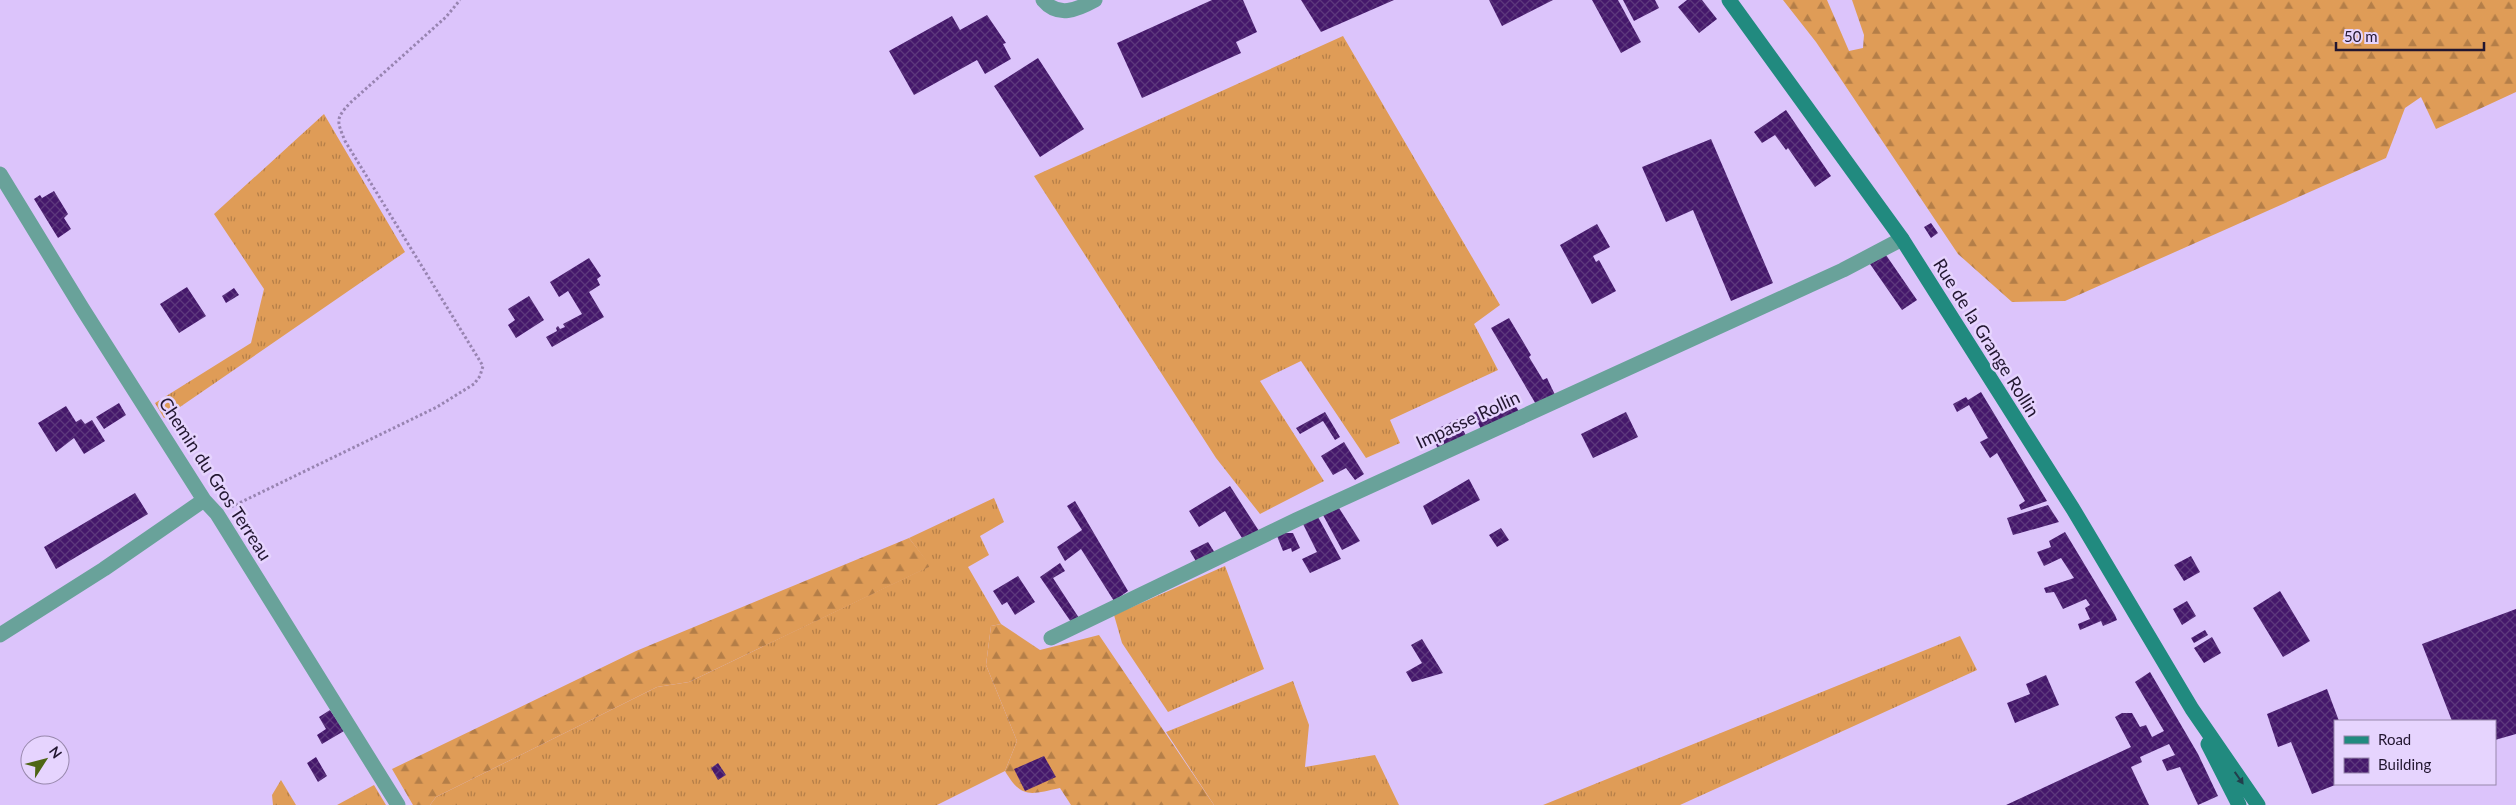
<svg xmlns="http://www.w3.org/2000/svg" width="2516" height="805" font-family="Lato,sans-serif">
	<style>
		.grass { fill: url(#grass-tufts) }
		.forest { fill: url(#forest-firs) }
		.building { fill: url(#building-cross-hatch) }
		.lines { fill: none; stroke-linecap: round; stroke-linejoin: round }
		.path { stroke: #9884b1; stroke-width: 3; stroke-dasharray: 2.5 2.5; stroke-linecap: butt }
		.minor { stroke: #69a29a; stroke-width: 15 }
		.secondary { stroke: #218a7f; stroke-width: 15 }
		.oneway { fill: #223f4c }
		.labels { text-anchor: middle; stroke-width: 5; stroke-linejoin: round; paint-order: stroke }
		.street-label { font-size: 18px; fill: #221630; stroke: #e6d4fe }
	</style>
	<defs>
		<pattern id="grass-tufts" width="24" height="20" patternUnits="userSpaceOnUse" patternTransform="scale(1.25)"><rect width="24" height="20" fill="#df9c57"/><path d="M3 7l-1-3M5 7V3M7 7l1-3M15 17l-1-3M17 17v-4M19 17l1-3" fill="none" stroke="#b47e48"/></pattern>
		<pattern id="forest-firs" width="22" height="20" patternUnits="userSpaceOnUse" patternTransform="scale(1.25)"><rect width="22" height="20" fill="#df9c57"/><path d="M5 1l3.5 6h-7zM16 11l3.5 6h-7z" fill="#b47e48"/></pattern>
		<pattern id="building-cross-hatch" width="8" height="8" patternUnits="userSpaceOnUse" patternTransform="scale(1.25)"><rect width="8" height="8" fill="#45186b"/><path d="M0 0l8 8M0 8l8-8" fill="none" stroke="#5d387c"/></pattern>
	</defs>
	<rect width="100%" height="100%" fill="#dcc4fb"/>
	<!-- grass -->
	<path class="grass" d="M1343 36 1500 305 1474 324 1498 370 1390 420 1400 443 1366 458 1301 361 1260 381 1324 481 1260 514 1216 458 1034 176Z
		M324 114 405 252 164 418 155 403 251 343 264 289 214 214Z
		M994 498 1004 522 980 536 989 555 968 567 1001 624 991 626 986 665 1017 741 1005 771 937 805H430L436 797 657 687 689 682 930 566 909 538Z
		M1225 566 1264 669 1168 712 1122 643 1114 615Z
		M1960 636 1977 670 1680 805H1543Z
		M1293 681 1309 725 1305 767 1375 755 1399 805H1214L1166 732Z
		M281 780 296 805H273L272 795Z
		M374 785 386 805H337Z"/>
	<!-- forest -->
	<path class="forest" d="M1783 0H1827L1849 51 1863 48 1864 35 1852 0H2516V92L2436 129 2421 97 2405 108 2386 158 2065 301 2012 302 1958 254 1816 42Z
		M909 538 931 566 689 682 657 687 436 797 430 805H413L392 769 636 651Z
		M1001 624 1040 650 1099 635 1214 805H1071L1060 788C1031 794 1022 800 1005 771L1017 741 986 665 991 626Z"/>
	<!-- building -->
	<path class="building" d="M1212 0H1243L1257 32 1236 42 1241 53 1142 98 1117 43Z
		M1301 0H1394L1321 32Z
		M1489 0H1553L1502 26Z
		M1592 0H1618L1641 42 1621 53Z
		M1623 0H1655L1659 8 1634 21Z
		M1687 0H1702L1717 19 1699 33 1678 7Z
		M987 15 1006 43 1003 44 1011 59 985 74 977 60 914 95 889 51 952 16 960 30Z
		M1038 58 1084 129 1040 157 994 86Z
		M1786 110 1831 176 1815 187 1788 148 1786 150 1775 135 1762 143 1754 132Z
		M1711 139 1773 283 1731 301 1693 210 1666 222 1642 167Z
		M54 191 68 214 64 218 71 229 58 238 34 199 40 195 42 198Z
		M1931 223 1938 233 1931 238 1924 227Z
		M1597 224 1610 247 1593 256 1596 262 1599 260 1616 291 1592 304 1560 245Z
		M1886 255 1917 300 1902 310 1870 264Z
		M589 258 601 276 597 279 600 285 589 292 604 317 552 347 546 337 557 331 556 328 558 326 560 329 565 327 563 324 582 314 568 291 559 297 550 282Z
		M187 287 206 316 179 333 160 304Z
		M234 288 239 295 226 303 222 296Z
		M529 296 544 320 516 338 508 325 515 320 508 309Z
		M1509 318 1531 355 1529 357 1543 380 1547 378 1556 397 1537 406 1491 328Z
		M1981 392 2004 430 2047 501 2021 510 2019 505 2025 501 1997 453 1990 458 1980 442 1988 438 1969 405 1957 412 1953 404 1966 397 1968 400Z
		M1513 402 1520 413 1482 431 1473 413 1488 406 1491 412Z
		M119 403 126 415 104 429 96 417Z
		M66 406 76 422 81 419 85 424 92 420 105 441 84 454 74 438 56 452 38 423Z
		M1325 412 1340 437 1335 440 1323 421 1300 434 1296 428Z
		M1626 412 1638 437 1593 458 1581 434Z
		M1458 419 1467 438 1439 451 1430 432Z
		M1344 442 1364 474 1355 480 1346 468 1333 475 1321 456Z
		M1469 479 1480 500 1432 525 1423 506Z
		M1230 486 1259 531 1242 538 1225 511 1199 527 1189 511Z
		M135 493 148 514 56 569 44 547Z
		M1075 501 1128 591 1114 601 1081 549 1065 561 1057 547 1082 530 1067 506Z
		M2048 505 2059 522 2013 535 2007 518Z
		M1339 508 1360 541 1342 550 1323 515Z
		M1318 517 1341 559 1310 573 1302 559 1317 552 1303 524Z
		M1501 528 1509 540 1497 547 1489 535Z
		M2065 532 2115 615 2117 620 2103 626 2101 621 2080 630 2078 624 2090 619 2085 608 2090 605 2086 599 2063 609 2054 592 2046 593 2044 588 2074 578 2061 558 2044 566 2037 552 2051 547 2049 541Z
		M1284 533H1293L1300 548 1292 552 1291 548 1283 551 1277 536Z
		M1208 542 1215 553 1197 563 1190 551Z
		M2191 556 2200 572 2184 581 2174 565Z
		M1060 563 1065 571 1053 578 1079 618 1071 622 1040 577Z
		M1018 576 1035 602 1015 615 1007 602 1002 605 993 591Z
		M2280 591 2310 641 2283 657 2253 608Z
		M2187 601 2196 616 2182 625 2173 609Z
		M2516 609V734L2495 740V721H2452L2422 644Z
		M2205 630 2208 635 2194 643 2191 638Z
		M2212 637 2221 653 2204 663 2194 648Z
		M1422 639 1443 673 1412 682 1406 672 1422 663 1411 645Z
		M2150 672 2198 754 2218 796 2198 805 2180 767 2167 771 2162 760 2175 755 2169 744 2140 757 2142 762 2131 767 2149 805H2006L2131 747 2115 717 2122 713H2132L2140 727 2146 725 2152 737 2164 731 2135 682Z
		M2046 675 2059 705 2015 723 2007 703 2030 694 2026 684Z
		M2327 689 2339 721H2335V785L2312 794 2291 742 2278 747 2267 714Z
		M330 710 344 731 322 744 317 735 326 729 319 717Z
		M1044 756 1056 777 1025 791 1014 769Z
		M316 757 327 776 318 782 307 763Z
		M718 763 726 775 718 780 711 768Z"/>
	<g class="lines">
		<!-- path -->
		<path class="path" d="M231 507 437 407 474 384 480 376 483 366 345 141C337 121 335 119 350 103L446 17 460 0"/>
		<!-- minor -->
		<path class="minor" d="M1043 0C1058 18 1077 10 1095 0
			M0 174 82 308 204 500 217 514 398 805
			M0 635 104 569 204 500
			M1051 638 1296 520 1843 270 1902 239"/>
		<!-- secondary -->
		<path class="secondary" d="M1729 0 1902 239 2073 509 2192 709 2258 805
			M2208 744 2239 805"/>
	</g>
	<!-- one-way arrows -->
	<defs><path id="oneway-solid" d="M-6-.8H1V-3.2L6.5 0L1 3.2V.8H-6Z" transform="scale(1.25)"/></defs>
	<use class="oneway" href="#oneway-solid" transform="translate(2239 778) rotate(55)"/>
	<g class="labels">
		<!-- street labels -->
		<g class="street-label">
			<text transform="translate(1986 338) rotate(58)" y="6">Rue de la Grange Rollin</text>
			<text transform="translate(1468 420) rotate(-25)" y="6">Impasse Rollin</text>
			<text transform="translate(215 479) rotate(57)" y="6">Chemin du Gros Terreau</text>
		</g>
	</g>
	<!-- legend -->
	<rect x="2334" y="720" width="162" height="65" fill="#e6d4fe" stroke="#9888ac"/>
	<rect x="2344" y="736" width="25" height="8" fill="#218a7f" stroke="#9888ac"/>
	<text x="2378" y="745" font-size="15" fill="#221630">Road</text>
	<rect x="2344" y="758" width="25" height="15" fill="url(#building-cross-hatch)" stroke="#9888ac"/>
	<text x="2378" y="770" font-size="15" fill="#221630">Building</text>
	<!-- north arrow -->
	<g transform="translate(45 760) rotate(54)"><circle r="24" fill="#e6d4fe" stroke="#9888ac"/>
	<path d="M0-4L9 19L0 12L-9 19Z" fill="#4e6514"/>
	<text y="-8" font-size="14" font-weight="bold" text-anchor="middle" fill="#221630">N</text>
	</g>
	<!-- scale -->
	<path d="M2336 42v8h148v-8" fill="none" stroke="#221630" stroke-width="2.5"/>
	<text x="2344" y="42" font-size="15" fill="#221630" stroke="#e6d4fe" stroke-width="4" paint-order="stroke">50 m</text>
</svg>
